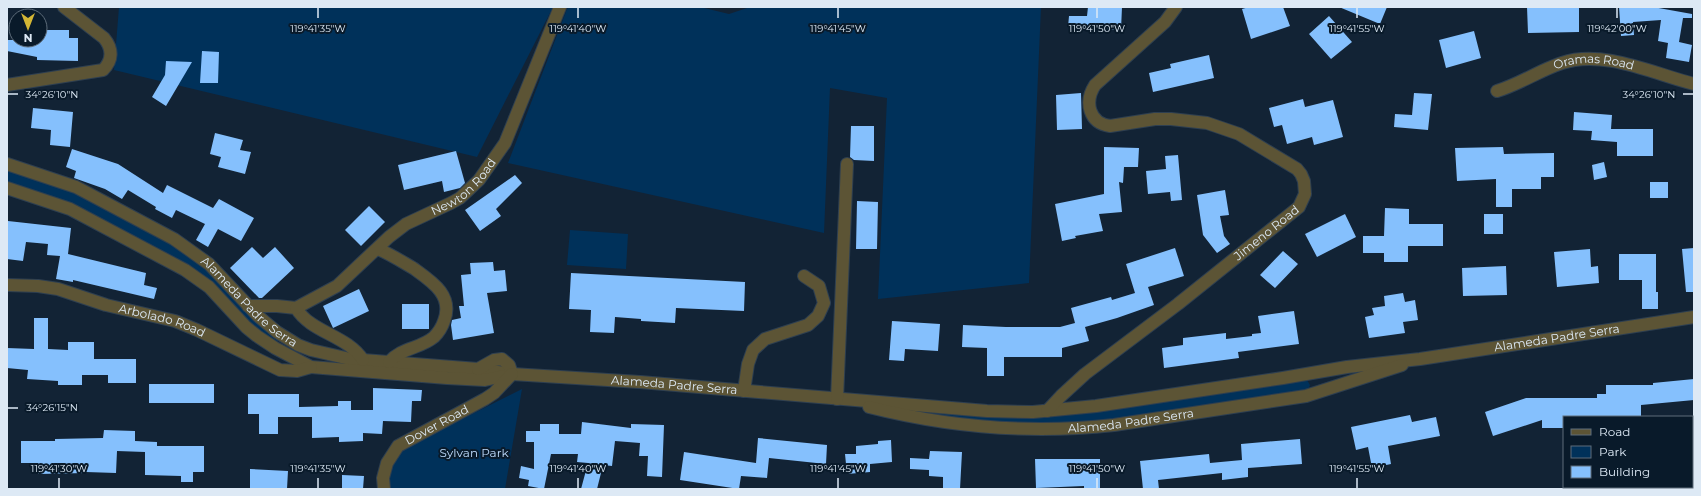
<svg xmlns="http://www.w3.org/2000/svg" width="1701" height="496" font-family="Montserrat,sans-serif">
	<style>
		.green { fill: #00315a }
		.building { fill: #85c0fd }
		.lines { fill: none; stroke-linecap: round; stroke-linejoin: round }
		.minor-casing { stroke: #2e3f50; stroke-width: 14 }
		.minor { stroke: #5c5435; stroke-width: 12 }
		.ticks { fill: none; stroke: #dde9f5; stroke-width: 1.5 }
		.labels { text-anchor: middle; stroke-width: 4; stroke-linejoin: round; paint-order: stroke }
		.street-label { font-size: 12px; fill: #dde9f5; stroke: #091a2a }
		.park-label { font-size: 12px; fill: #bedcfd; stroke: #091a2a }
		.ticks-label { font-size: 10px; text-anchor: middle; fill: #dde9f5; stroke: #091a2a; stroke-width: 4; stroke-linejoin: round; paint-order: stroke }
	</style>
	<rect width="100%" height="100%" fill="#122335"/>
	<!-- green -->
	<path class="green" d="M119 7H553L477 157 114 70Z
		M569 7H700L729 14 750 7H1041L1029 283 878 299 887 98 830 88 824 233 508 163 567 9Z
		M7 169 64 187 164 239 212 273 279 340 275 342 254 327 213 283 186 264 70 203 7 183Z
		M570 230 628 234 626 269 567 265Z
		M1305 379 1307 380 1310 385 1308 390 1306 392 1074 425 996 423 918 414 912 409 993 415Z
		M522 389 505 489H389L388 478 390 466 404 448Z"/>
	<!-- building -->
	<path class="building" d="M1088 7H1122L1121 30 1068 27 1069 16H1087Z
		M1249 7H1283L1290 26 1251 39 1242 9Z
		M1339 7H1387L1380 24Z
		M1527 7H1579V32L1528 33Z
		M1619 7H1653L1692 14V18H1683L1679 42 1692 45 1689 62 1666 58 1668 43 1658 41 1661 20 1633 22 1634 35 1621 36Z
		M1329 16 1352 42 1331 59 1309 34Z
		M40 30H69V38H78V61L37 60V57L7 51V40H40Z
		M1474 31 1481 58 1446 68 1439 40Z
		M202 51 219 52 218 83H200Z
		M1209 55 1214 78 1153 92 1149 73 1171 68 1170 64Z
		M166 61 192 62 166 106 152 97 165 75Z
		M1081 93 1082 129 1057 130 1056 95Z
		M1414 93 1432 94 1428 130 1394 127 1395 114 1412 115Z
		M1303 99 1305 107 1333 100 1343 137 1314 145 1312 137 1287 144 1282 125 1274 127 1269 108Z
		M33 108 73 112 70 147 50 145 51 130 31 128Z
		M1574 112 1612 115 1611 129H1653V156H1617V142L1591 140 1592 131 1573 130Z
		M851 126H874V161L854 160 850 157Z
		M215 133 243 140 240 150 251 152 245 174 218 167 221 157 210 154Z
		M1104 147 1139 148 1138 167H1124L1123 183 1119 182 1122 212 1099 214 1103 231 1075 236 1076 238 1062 241 1055 204 1104 194Z
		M1503 147 1504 154 1554 153V177H1541V189H1512V207H1496V179L1457 181 1455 148Z
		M72 149 118 164 163 193 167 185 213 208 219 199 254 218 241 241 218 229 208 247 196 240 205 224 176 210 172 218 155 209 156 207 128 190 122 199 105 189 74 178 76 171 66 167Z
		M456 151 465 183 460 188 444 192 442 181 404 190 398 165Z
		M1178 155 1182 200 1171 201 1170 192 1148 194 1146 171 1166 169 1165 156Z
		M1604 162 1607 177 1594 180 1592 165Z
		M515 175 522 183 496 209 501 216 480 231 465 210Z
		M1650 182H1668V198H1650Z
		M1225 190 1229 215 1220 216 1224 236 1230 244 1217 253 1203 235 1197 195Z
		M857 201 878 202 877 249H856Z
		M369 206 385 222 361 246 345 230Z
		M1385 208 1409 209V224H1443V246H1408V262H1384V253H1363V236H1384Z
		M1345 214 1356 237 1317 257 1305 234Z
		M1484 214H1503V234H1484Z
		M8 221 71 228 68 254 146 273 144 285 157 288 154 299 73 280V282L56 279 60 256 47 255 48 244 26 242 23 261 7 259Z
		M252 247 263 258 275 247 294 268 262 298H259L230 268Z
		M1175 248 1184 276 1148 287 1154 305 1117 318 1085 327 1089 341 1062 348V357H1004V376H987V348L962 347 963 325 1006 327H1060L1075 323 1071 308 1111 297 1112 300 1135 293 1126 264Z
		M1694 248V292H1686L1682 249Z
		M1590 249 1591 267 1598 266 1599 283 1557 287 1554 252Z
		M1283 251 1298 264 1275 288 1260 275Z
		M1619 254H1656V292H1658V309H1642V280H1619Z
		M493 262 494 271 505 270 507 291 487 293 494 333 453 340 451 325 452 320 461 318 459 306H464L461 275 471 274 470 263Z
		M1506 266 1507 295 1463 296 1462 268Z
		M571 273 745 282 744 311 676 308 675 323 641 321V319L615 317 614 333 590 332 591 310 569 309Z
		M359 289 369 311 333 328 323 306Z
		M1403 293 1405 302 1415 300 1418 320 1403 322 1405 333 1369 338 1365 317 1374 315 1372 308 1385 306 1384 296Z
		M402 304H429V329H402Z
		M1294 311 1299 344 1238 352 1239 358 1164 368 1162 348 1183 345V338L1226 333V339L1252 336V334L1261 333 1258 316Z
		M34 318H48V349L68 350V342H94V359H136V383H108V375H82V385H58V381L27 379 28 370 7 368V348L34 349Z
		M892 321 940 324 938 351 905 349 904 361 889 360Z
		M1694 379V400L1641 405V417H1564V428H1542V420L1493 436 1485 412 1526 398H1597V394H1606V385H1653V383Z
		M149 384H214V403H149Z
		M373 388 422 390 421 401H412L411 422 383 421 382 434 363 433V441L339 442V437L312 438V417H278V434H259V414H248V394H299V407L338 406V401H351V410H373Z
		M1410 415 1412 422 1436 417 1440 436 1388 446 1391 464 1372 468 1368 447 1356 450 1351 427Z
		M582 422 631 428V424L664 425 662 477 647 476 648 456H639L640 443 615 441 612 466 603 465 597 489H581L588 463 577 462 578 454H551L544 489 528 486 529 480 519 478 521 466 534 469V442H526V431H540V424H559V434H581Z
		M104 430 135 431V441L157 442V446H204V472H193V482H181V476L145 475V452L117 451 116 473 86 472V473L38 474V463H21V441H55V439L103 438Z
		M758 438 827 445 826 464 769 458 767 478 741 476 739 489 680 480 684 452 756 463Z
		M1300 439 1302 464 1248 468V477L1222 480V473L1158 480 1159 489H1143L1140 461 1209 454 1210 463 1242 460 1241 444Z
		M891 440 892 462 870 464V472L847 474 845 454H856V446L878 444V441Z
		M930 451 962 452 960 489 943 488V477L929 476V470L910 469V458L929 459Z
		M1035 459H1100V489H1084V486L1036 488Z
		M250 469 288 471 287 489H250Z
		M342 475 364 476 363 489H342Z"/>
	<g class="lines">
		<!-- minor casing -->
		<g class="minor-casing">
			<g id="minor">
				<path d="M7 85 103 70C113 60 113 49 104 38L64 7"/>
				<path id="s1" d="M1497 91C1520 84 1540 70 1562 63 1603 49 1654 74 1694 84"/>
				<path id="s2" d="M7 164 76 187 174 239 209 264 258 316 277 332 298 345 311 350 350 359 478 369 512 374 640 382 987 411 1033 412 1096 406 1283 378 1347 367 1420 359 1694 317"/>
				<path d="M7 188 70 209 185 270 209 287 246 327 257 336 275 348 311 367 447 378 485 380 503 376"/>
				<path d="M378 249C390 254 401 261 413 268 431 281 454 295 444 321 442 327 438 333 434 337 420 349 402 347 389 362"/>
				<path id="s3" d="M7 285 38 286 58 289 106 305 175 321 197 330 280 370 297 371 311 367"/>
				<path d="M248 306H277L296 308C311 333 347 335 363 360"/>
				<path id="s4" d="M296 308 337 286 389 237 406 224 451 203 460 198 479 180 505 143 560 7"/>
				<path d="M478 369 494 360 502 359 509 365 512 374"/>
				<path d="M744 391 748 364 753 350 765 339 808 325 818 316 824 303 819 286 804 276"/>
				<path d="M837 399 847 164"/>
				<path id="s5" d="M869 407C948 427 1033 434 1114 425L1306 396 1402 365"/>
				<path id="s6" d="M1047 411 1061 396 1085 374 1178 304 1299 207 1305 194 1304 181 1301 174 1297 169 1239 134 1207 123 1171 119H1155L1110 126C1089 123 1084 102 1095 85L1165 22 1176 7"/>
				<path id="s7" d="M384 489 383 478 387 463 398 446 485 399 494 393 512 374"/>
			</g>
		</g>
		<!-- minor -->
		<use href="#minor" class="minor"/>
	</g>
	<!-- ticks -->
	<path class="ticks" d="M318 8V18M578 8V18M838 8V18M1097 8V18M1357 8V18M1617 8V18M8 94H18M1683 94H1693M8 408H18M59 478V488M318 478V488M578 478V488M838 478V488M1097 478V488M1357 478V488"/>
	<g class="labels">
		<!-- street labels -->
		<g class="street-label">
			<text dy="4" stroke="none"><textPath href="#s1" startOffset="103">Oramas Road</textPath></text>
			<text dy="4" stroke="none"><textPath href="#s4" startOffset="209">Newton Road</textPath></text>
			<text dy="4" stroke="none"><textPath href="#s6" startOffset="283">Jimeno Road</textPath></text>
			<text dy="4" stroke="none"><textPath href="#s2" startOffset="282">Alameda Padre Serra</textPath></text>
			<text dy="4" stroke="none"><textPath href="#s3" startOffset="160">Arbolado Road</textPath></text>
			<text dy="4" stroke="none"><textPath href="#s2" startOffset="1616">Alameda Padre Serra</textPath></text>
			<text dy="4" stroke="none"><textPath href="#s2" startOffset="727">Alameda Padre Serra</textPath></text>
			<text dy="4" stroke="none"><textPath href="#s5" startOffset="264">Alameda Padre Serra</textPath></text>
			<text dy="4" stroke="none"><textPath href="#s7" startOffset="91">Dover Road</textPath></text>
		</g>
		<!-- park labels -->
		<g class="park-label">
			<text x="474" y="457">Sylvan Park</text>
		</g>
	</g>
	<g class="ticks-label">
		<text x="318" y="32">119°41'35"W</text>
		<text x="578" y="32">119°41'40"W</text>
		<text x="838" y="32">119°41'45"W</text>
		<text x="1097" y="32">119°41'50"W</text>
		<text x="1357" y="32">119°41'55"W</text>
		<text x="1617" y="32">119°42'00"W</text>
		<text x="1649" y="98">34°26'10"N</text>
		<text x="52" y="98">34°26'10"N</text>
		<text x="52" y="411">34°26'15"N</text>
		<text x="59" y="472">119°41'30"W</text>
		<text x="318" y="472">119°41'35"W</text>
		<text x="578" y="472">119°41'40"W</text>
		<text x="838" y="472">119°41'45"W</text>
		<text x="1097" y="472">119°41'50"W</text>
		<text x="1357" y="472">119°41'55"W</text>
	</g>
	<!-- border -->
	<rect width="1701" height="496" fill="none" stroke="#dde9f5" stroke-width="16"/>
	<!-- legend -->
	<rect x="1563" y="416" width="130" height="72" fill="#091a2a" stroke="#5e6d7b"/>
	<rect x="1571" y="429" width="20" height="6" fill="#5c5435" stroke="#5e6d7b"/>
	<text x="1599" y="436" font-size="12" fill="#dde9f5">Road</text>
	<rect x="1571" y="446" width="20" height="12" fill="#00315a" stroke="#5e6d7b"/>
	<text x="1599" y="456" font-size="12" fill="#dde9f5">Park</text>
	<rect x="1571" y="466" width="20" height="12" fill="#85c0fd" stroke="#5e6d7b"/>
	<text x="1599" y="476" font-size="12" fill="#dde9f5">Building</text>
	<!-- north arrow -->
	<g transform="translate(28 28) rotate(180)"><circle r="19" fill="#091a2a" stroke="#5e6d7b"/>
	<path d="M0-3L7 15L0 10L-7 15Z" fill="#d3b635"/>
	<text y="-6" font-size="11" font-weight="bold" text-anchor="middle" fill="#dde9f5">N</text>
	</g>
</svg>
